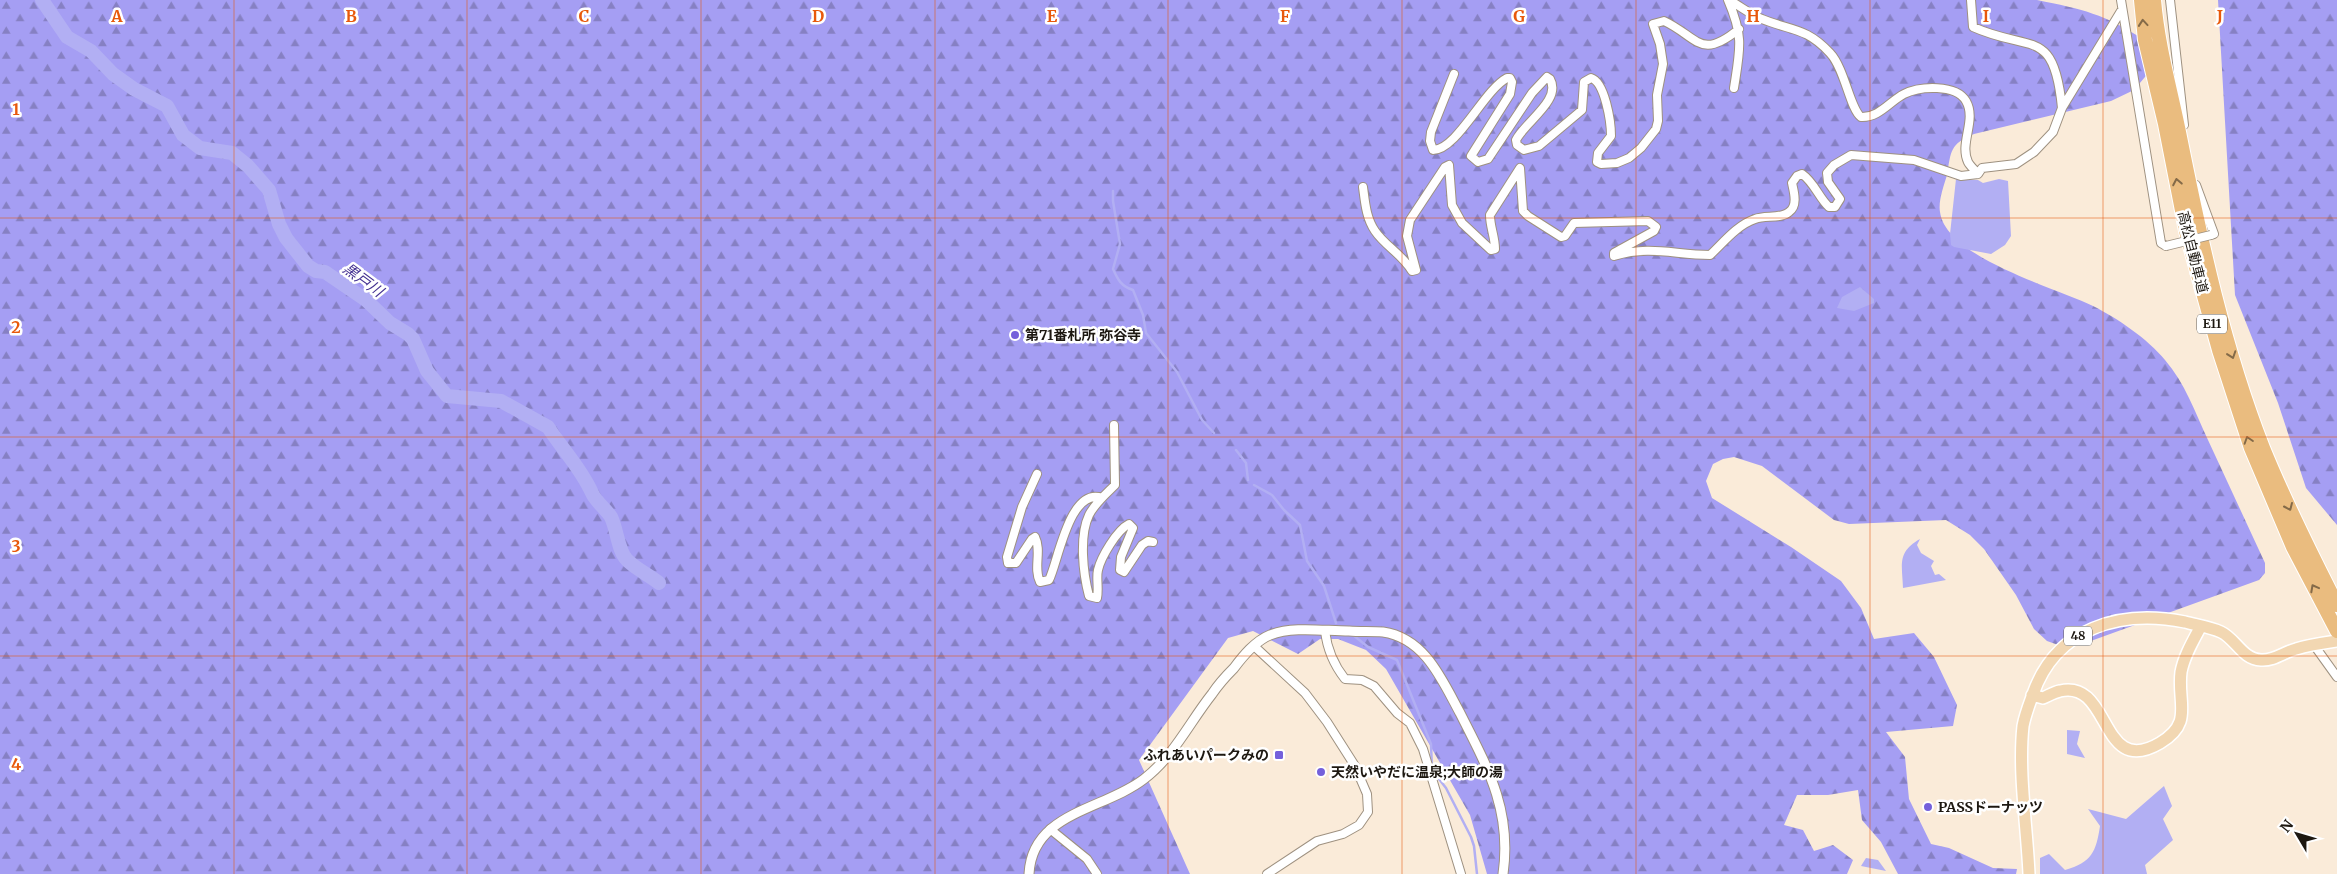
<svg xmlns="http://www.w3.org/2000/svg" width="2337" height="874" font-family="Merriweather,'Noto Sans JP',serif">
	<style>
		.forest { fill: url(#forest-firs) }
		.water { fill: #b2aff3 }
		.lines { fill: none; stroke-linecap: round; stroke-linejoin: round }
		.stream { stroke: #b2aff3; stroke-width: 2.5 }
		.river { stroke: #b2aff3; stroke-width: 14 }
		.minor-casing { stroke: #9e9180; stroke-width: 10 }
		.tertiary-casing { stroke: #9e9180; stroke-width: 11 }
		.primary-casing { stroke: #fff; stroke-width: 14 }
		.motorway-casing { stroke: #fff; stroke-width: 16 }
		.minor { stroke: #fff; stroke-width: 8 }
		.tertiary { stroke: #fff; stroke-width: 9 }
		.primary { stroke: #f2d7b2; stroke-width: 11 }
		.motorway { stroke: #eabc7f; stroke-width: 14 }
		.minor-bridge-casing { stroke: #9e9180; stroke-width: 10; stroke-linecap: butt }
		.minor-bridge { stroke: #fff; stroke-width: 8 }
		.oneway { stroke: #846a48 }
		.grid { fill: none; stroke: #e8590c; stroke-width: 1; stroke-opacity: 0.55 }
		.poi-dot { fill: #7460db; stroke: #fff; stroke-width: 2 }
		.labels { text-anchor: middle; stroke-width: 5; stroke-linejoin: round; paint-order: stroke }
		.shield { fill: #fff; stroke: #615d58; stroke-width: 1 }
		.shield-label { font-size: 12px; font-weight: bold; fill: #1d1811 }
		.street-label { font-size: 14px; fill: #1d1811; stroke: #fff }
		.poi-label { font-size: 14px; font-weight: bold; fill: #1d1811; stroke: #fff; text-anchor: start }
		.water-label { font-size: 15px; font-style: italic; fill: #443191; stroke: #fff }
		.grid-label { font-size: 16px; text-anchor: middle; font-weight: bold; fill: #e8590c; stroke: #fff; stroke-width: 5; stroke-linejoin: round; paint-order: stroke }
	</style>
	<defs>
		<pattern id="forest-firs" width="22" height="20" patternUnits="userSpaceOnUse" patternTransform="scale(1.25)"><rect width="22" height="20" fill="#a59ef3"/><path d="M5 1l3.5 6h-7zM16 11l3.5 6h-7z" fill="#8680c3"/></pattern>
	</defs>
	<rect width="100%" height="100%" fill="#faebd9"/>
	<!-- forest -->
	<path class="forest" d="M0 0H2037C2082 9 2105 14 2144 40L2150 71 2134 90 2111 101 1974 134C1950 144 1951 151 1947 175 1944 185 1938 201 1940 212 1946 258 2057 288 2093 306 2117 318 2148 339 2165 360 2185 383 2195 412 2208 440 2227 481 2246 522 2265 563V573L2259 580 2077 646H2061L2047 641 2034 629 2016 595 1984 549 1970 535 1946 520 1849 524 1834 520 1762 466 1734 457 1723 459 1713 464 1706 481 1712 498 1791 547 1841 581 1861 608 1874 639 1914 633 1934 657 1957 705 1953 726 1886 732 1905 757 1909 799 1931 844 1949 848 1993 868 2017 869 2016 874H1898L1881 842 1862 820 1858 790 1828 795H1797L1784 825 1803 830 1814 851 1833 845 1853 860 1847 874H1487L1470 815 1386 669 1366 650 1338 639H1320L1298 654 1253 631 1228 638 1139 760 1190 874H0Z
		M2218 0H2337V525L2306 488 2278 403 2235 295Z"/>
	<!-- water -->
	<path class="water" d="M1956 179 1978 180 1983 183 1999 179 2008 181 2011 236 2005 245 1991 254 1954 247 1951 245 1950 234Z
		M1860 287 1874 299V303L1854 311 1837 308 1842 297Z
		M1920 539 1917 545 1921 553 1934 561 1931 566 1935 575 1939 574 1946 580 1903 588C1902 564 1897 552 1920 539Z
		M2067 730 2080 731 2077 744 2085 758 2067 754Z
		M2164 786 2172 806 2163 819 2173 840 2145 865 2147 874H2040V858L2049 854 2065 870C2092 862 2096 852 2100 826L2088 809 2126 819Z
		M1866 858 1878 860 1886 871 1861 866Z"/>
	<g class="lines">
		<!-- stream -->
		<path class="stream" d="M1113 191V201L1120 244 1113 269C1118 280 1121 286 1133 290L1143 315 1146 333 1177 372 1202 420 1214 433
			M1236 450 1246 463 1248 480
			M1254 485 1272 495 1284 510 1300 525 1307 561 1324 586 1336 623
			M1353 635 1368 647 1397 660 1431 744 1432 770 1446 788 1471 837 1474 846 1477 874"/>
		<!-- river -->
		<path class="river" d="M42 0 67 37 91 51 113 74 134 89 167 106 183 135 200 148 232 153 248 166 269 190 279 224 286 238 308 266 316 271 325 272 366 300 390 323 408 334 413 339 427 371 447 396 501 401 548 427C562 449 581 468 592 493 596 502 606 509 611 517 617 529 618 551 627 560 636 569 649 575 659 583"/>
		<!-- minor casing -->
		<g class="minor-casing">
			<path id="minor" d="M1728 0C1744 37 1740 49 1734 88
				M1729 0C1740 6 1751 15 1762 19 1791 31 1806 27 1830 53 1845 69 1850 109 1861 117 1879 118 1890 101 1904 94 1920 86 1956 84 1966 101 1977 120 1959 143 1968 162 1970 166 1975 170 1978 174
				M1971 0 1973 27C2031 53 2054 26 2062 108
				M2121 0 2161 243 2166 246
				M2170 0 2184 125
				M1454 74 1431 132 1430 141 1433 150C1457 150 1484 90 1507 78H1510L1512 82 1510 94 1471 156 1478 162 1488 159 1532 93 1547 77 1550 79C1562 100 1525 122 1516 140L1517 145 1524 150 1539 146 1582 110 1584 82 1591 78C1605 82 1611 122 1611 136L1598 153 1597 162 1601 164 1617 163 1629 158 1641 148 1656 129 1658 121 1657 95 1663 64 1660 44 1653 24 1664 21C1698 37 1700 61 1739 29
				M2196 185 2214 234 2211 235
				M1363 187C1365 202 1366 218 1375 231 1385 246 1402 254 1412 271L1416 270 1407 236 1410 220 1445 167 1449 165 1452 205 1462 223 1491 250 1495 249C1495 237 1490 227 1490 215L1520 168 1523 211 1528 216 1561 237 1565 236 1574 223 1648 221 1656 227 1654 231 1614 253V256C1651 245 1674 255 1710 255 1723 243 1737 225 1755 219 1765 215 1781 219 1789 212 1798 206 1794 192 1792 183L1797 176 1802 174C1814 182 1819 198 1829 207H1835L1840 199 1828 182 1827 173 1834 165 1851 155 1914 160 1961 176 1978 174 1982 168 2016 164 2034 152 2053 132 2062 108 2121 11
				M1114 425 1115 485C1106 494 1095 503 1089 515 1079 536 1083 573 1089 596L1097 598C1099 588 1096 578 1098 570 1101 557 1117 530 1129 524L1133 528 1121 557 1120 570 1124 572 1142 545 1148 541 1153 542
				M1037 474 1022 507 1007 557 1008 563H1016L1032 539 1035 537C1042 551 1033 568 1040 582L1049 580C1058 563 1069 487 1102 498
				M1325 631C1327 648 1334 665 1345 679L1362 680 1374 686 1397 713 1410 723 1423 749 1461 874
				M2314 645 2337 677
				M1254 646 1305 693 1327 722 1355 766 1367 794 1368 812 1359 825 1343 834 1317 841 1267 874
				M1050 829 1087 859 1097 874"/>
		</g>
		<!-- tertiary casing -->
		<g class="tertiary-casing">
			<path id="tertiary" d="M1029 874C1032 812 1104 810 1144 779 1174 756 1189 723 1212 694 1218 685 1226 676 1234 668 1243 656 1255 641 1270 635 1293 626 1324 631 1349 631 1360 632 1372 631 1383 632 1425 638 1442 680 1460 713 1488 768 1512 811 1503 874"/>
		</g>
		<!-- primary casing -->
		<g class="primary-casing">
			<path id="primary" d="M2032 695 2043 698C2048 696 2054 692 2060 691 2112 679 2099 779 2160 743 2194 723 2177 703 2181 672 2184 656 2193 641 2201 626
				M2029 874C2027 827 2018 772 2023 726 2025 715 2029 705 2033 694 2056 628 2120 609 2185 622 2196 625 2210 627 2221 632 2236 639 2242 659 2261 660 2274 661 2284 652 2296 649 2309 645 2323 643 2337 641"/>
		</g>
		<!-- motorway casing -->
		<g class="motorway-casing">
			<path id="motorway" d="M2141 0 2145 40 2165 124 2186 231 2219 350 2251 448 2293 547 2337 631
				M2154 0C2158 47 2171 91 2180 137 2201 242 2224 348 2263 448 2285 502 2311 554 2337 605"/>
		</g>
		<!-- minor -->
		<use href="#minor" class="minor"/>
		<!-- tertiary -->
		<use href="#tertiary" class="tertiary"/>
		<!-- primary -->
		<use href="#primary" class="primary"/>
		<!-- motorway -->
		<use href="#motorway" class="motorway"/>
		<!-- minor-bridge casing -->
		<g class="minor-bridge-casing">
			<path id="minor-bridge" d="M2166 246 2211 235"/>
		</g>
		<!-- minor-bridge -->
		<use href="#minor-bridge" class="minor-bridge"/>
	</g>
	<!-- one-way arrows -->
	<defs><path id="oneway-chevron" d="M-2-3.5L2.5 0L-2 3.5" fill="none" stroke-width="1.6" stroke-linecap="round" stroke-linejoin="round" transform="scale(1.25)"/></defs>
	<g class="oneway">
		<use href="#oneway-chevron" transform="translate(2143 23) rotate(-95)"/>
		<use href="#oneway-chevron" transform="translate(2177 182) rotate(-101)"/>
		<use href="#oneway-chevron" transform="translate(2232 355) rotate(71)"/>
		<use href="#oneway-chevron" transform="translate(2248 440) rotate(-108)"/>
		<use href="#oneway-chevron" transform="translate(2289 507) rotate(66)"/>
		<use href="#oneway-chevron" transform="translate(2314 588) rotate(-118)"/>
	</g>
	<!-- grid -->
	<path class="grid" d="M234 0V874M467 0V874M701 0V874M935 0V874M1168 0V874M1402 0V874M1636 0V874M1870 0V874M2103 0V874M0 218H2337M0 437H2337M0 656H2337"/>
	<!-- markers -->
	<g class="poi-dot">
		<circle cx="1015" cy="335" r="5"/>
		<rect x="1274" y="750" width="10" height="10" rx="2.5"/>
		<circle cx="1321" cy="772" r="5"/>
		<circle cx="1928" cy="807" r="5"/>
	</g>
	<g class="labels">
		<!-- shield labels -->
		<g class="shield">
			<rect x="2197" y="314.5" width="30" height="19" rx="4"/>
			<rect x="2064" y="626.5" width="28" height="19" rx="4"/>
		</g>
		<g class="shield-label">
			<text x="2212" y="328">E11</text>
			<text x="2078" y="640">48</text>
		</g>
		<!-- street labels -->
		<g class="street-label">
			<text transform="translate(2193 252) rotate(76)" y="5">高松自動車道</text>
		</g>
		<!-- poi labels -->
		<g class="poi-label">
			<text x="1025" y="340">第71番札所 弥谷寺</text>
			<text x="1269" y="760" text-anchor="end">ふれあいパークみの</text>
			<text x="1331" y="777">天然いやだに温泉;大師の湯</text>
			<text x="1938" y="812">PASSドーナッツ</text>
		</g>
		<!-- water labels -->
		<g class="water-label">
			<text transform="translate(363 280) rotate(36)" y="5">黒戸川</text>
		</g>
	</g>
	<g class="grid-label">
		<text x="117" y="22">A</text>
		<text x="351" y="22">B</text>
		<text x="584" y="22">C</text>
		<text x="818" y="22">D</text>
		<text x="1052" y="22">E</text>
		<text x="1285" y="22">F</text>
		<text x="1519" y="22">G</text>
		<text x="1753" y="22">H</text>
		<text x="1986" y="22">I</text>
		<text x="2220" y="22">J</text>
		<text x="16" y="115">1</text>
		<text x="16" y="333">2</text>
		<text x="16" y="552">3</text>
		<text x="16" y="770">4</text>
	</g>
	<!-- north arrow -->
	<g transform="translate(2297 834) rotate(308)" stroke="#ffffff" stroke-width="4" paint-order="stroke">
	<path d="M0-4L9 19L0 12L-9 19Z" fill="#1d1811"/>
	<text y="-8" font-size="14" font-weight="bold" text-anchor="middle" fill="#1d1811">N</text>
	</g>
</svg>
